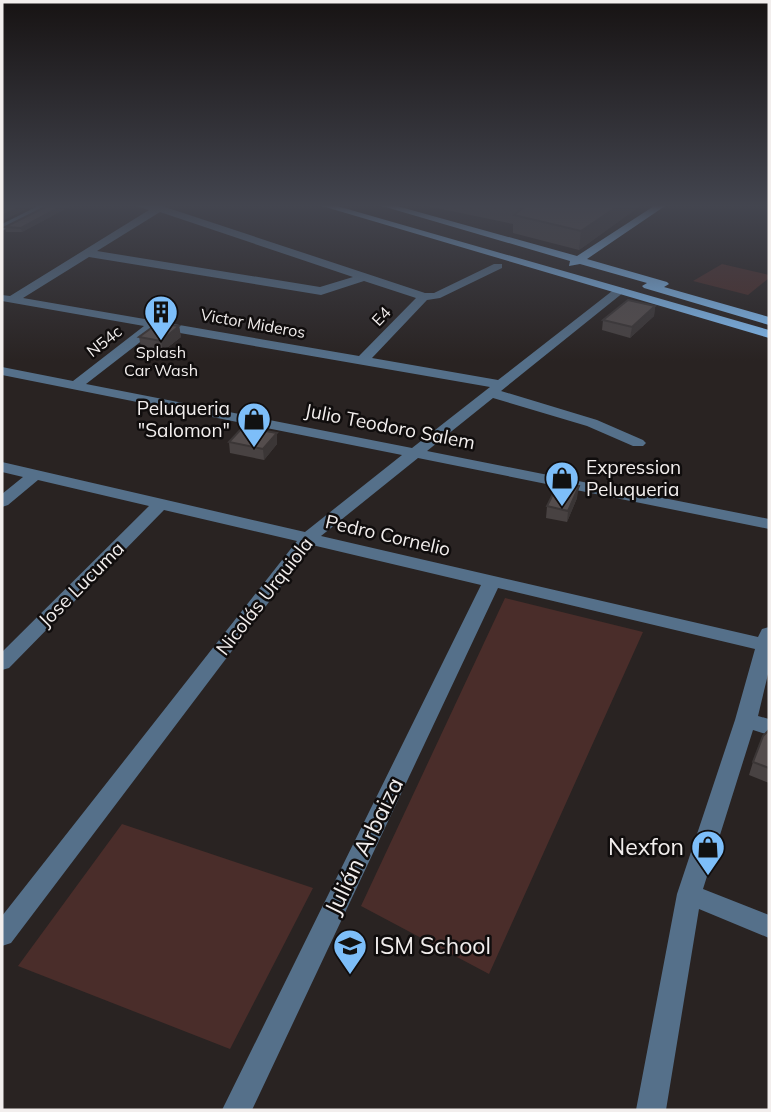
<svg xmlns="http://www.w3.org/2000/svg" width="771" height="1112" font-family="Mulish,sans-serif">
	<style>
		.green { fill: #4a2d2a }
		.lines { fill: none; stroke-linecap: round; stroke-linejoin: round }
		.minor { fill: #55708a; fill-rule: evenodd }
		.major { fill: #82bcf1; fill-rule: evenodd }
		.wall { fill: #484242 }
		.shaded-wall { fill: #3b3636 }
		.building { fill: #544d4d; stroke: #3b3636; stroke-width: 2 }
		.labels { text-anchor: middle; stroke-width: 5; stroke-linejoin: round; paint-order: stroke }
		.far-street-label { font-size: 16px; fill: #f2eeed; stroke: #100d0d }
		.far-poi-label { font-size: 16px; fill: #f2eeed; stroke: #100d0d }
		.poi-label { font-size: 19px; fill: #f2eeed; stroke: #100d0d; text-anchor: end }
		.street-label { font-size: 19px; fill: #f2eeed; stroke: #100d0d }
		.near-street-label { font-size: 23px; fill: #f2eeed; stroke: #100d0d }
		.near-poi-label { font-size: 23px; fill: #f2eeed; stroke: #100d0d; text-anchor: end }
	</style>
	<rect width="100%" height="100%" fill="#292322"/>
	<!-- green -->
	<path class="green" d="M722 264 769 275V278L748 295 693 281Z
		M505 598 643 632 489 974 361 906Z
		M122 824 313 888 230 1049 18 966Z"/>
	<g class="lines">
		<!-- minor -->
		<path class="minor" d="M38 206H50L2 231V224Z
			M136 206H162L425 293H434L494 264H502V268L440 298 427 300 372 358 498 380 616 288H624V292L501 391 597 420 643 440 646 443 643 446H633L587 426 493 398 427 451 769 519V529L418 458 321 536 758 637 762 629 769 627V670L758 716 769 719V735L753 730 703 889 769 915V938L699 909 666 1110H636L677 894 735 720 755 649 498 588 252 1110H222L481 585 312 545 11 943 2 946V916L297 541 164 510 9 668 2 670V652L149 506 38 480 8 505 2 507V494L23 477 2 472V462L305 532 402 455 2 375V367L73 381 144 326 2 301V295L10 296 149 210ZM160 212 353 277 320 287 97 251ZM89 257 321 295 364 281 416 298 359 356 23 298ZM157 329 490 387 412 448 86 384Z"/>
		<!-- major -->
		<path class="major" d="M322 206H337L769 330V338Z
			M382 206H397L577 256 654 206H665L587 259 667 282 669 284 664 287 769 317V325L644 288 642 286 647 283 580 264 569 266 570 261Z"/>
	</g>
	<!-- wall -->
	<path class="wall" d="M427 206H640L579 250 513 233V224Z
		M52 216 22 232H6L5 227Z
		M655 306 654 316 630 338 602 330 603 320Z
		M179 326 181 337 163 351 141 347 139 337Z
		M229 442 277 444 264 460 230 453Z
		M577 498 567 522 546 518 547 506Z
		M769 732V783L749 775 753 762Z"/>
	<!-- shaded-wall -->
	<path class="shaded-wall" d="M23 206H33L2 221V216Z
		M62 206H71L22 232 21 228Z
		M618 206H640L579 250 581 231Z
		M655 306 654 316 630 338 632 327Z
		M179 326 181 337 163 351 161 341Z
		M277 433V444L264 460 263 449Z
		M579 486 577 498 567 522 568 511Z"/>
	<!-- building -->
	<path class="building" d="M8 206H23L2 216V209Z
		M47 206H62L21 228 5 227Z
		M510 206H618L581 231 514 215 523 208Z
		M628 300 655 306 632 327 603 320Z
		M158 323 179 326 161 341 139 337Z
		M243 427 277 433 263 449 229 442Z
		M559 482 579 486 568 511 547 506Z
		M768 731 769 732V768L753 762 763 736Z"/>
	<!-- sky -->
	<linearGradient id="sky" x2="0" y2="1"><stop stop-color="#171313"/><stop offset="0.57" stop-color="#43454f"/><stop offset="1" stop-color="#43454f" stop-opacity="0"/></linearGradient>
	<rect width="771" height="361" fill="url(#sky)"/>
	<!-- icons -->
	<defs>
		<g id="building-pin" transform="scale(1.75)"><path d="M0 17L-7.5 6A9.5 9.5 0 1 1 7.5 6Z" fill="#7dbef9" stroke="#100d0d"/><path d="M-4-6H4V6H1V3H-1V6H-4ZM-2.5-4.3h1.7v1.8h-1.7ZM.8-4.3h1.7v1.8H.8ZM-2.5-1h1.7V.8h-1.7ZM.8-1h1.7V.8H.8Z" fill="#111"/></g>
		<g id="shop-pin" transform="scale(1.75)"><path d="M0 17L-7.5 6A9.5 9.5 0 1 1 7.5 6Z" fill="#7dbef9" stroke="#100d0d"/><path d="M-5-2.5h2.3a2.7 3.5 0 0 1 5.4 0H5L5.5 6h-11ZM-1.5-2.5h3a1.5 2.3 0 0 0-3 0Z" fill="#111"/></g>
		<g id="school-pin" transform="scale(1.75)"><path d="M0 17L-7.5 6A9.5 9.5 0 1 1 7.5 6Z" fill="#7dbef9" stroke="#100d0d"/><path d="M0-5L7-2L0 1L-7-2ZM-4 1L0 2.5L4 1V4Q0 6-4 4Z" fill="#111"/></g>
	</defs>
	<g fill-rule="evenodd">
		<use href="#building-pin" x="161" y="312"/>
		<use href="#shop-pin" x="254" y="419"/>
		<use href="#shop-pin" x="562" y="478"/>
		<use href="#shop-pin" x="708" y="847"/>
		<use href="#school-pin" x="350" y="946"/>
	</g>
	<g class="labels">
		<!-- far-street labels -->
		<g class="far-street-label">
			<text transform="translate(381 316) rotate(-46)" y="6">E4</text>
			<text transform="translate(253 323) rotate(10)" y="6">Victor Mideros</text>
			<text transform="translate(104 341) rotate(-38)" y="6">N54c</text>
		</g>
		<!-- far-poi labels -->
		<g class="far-poi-label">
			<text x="161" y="358">Splash<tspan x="161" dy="18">Car Wash</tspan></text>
		</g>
		<!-- poi labels -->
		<g class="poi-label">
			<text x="230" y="415">Peluqueria<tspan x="230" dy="22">"Salomon"</tspan></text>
			<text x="586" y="474" text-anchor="start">Expression<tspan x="586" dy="22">Peluqueria</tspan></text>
		</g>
		<!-- street labels -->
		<g class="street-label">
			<text transform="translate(390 426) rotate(11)" y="7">Julio Teodoro Salem</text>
			<text transform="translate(388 535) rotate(13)" y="7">Pedro Cornelio</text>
			<text transform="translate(81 584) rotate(-45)" y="7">Jose Lucuma</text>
			<text transform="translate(264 596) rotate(-52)" y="7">Nicolás Urquiola</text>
		</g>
		<!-- near-street labels -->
		<g class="near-street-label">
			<text transform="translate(364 846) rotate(-64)" y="8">Julián Arbaiza</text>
		</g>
		<!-- near-poi labels -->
		<g class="near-poi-label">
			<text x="684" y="855">Nexfon</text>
			<text x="374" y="954" text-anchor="start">ISM School</text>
		</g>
	</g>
	<!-- border -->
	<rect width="771" height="1112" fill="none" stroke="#f2eeed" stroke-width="7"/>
</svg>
